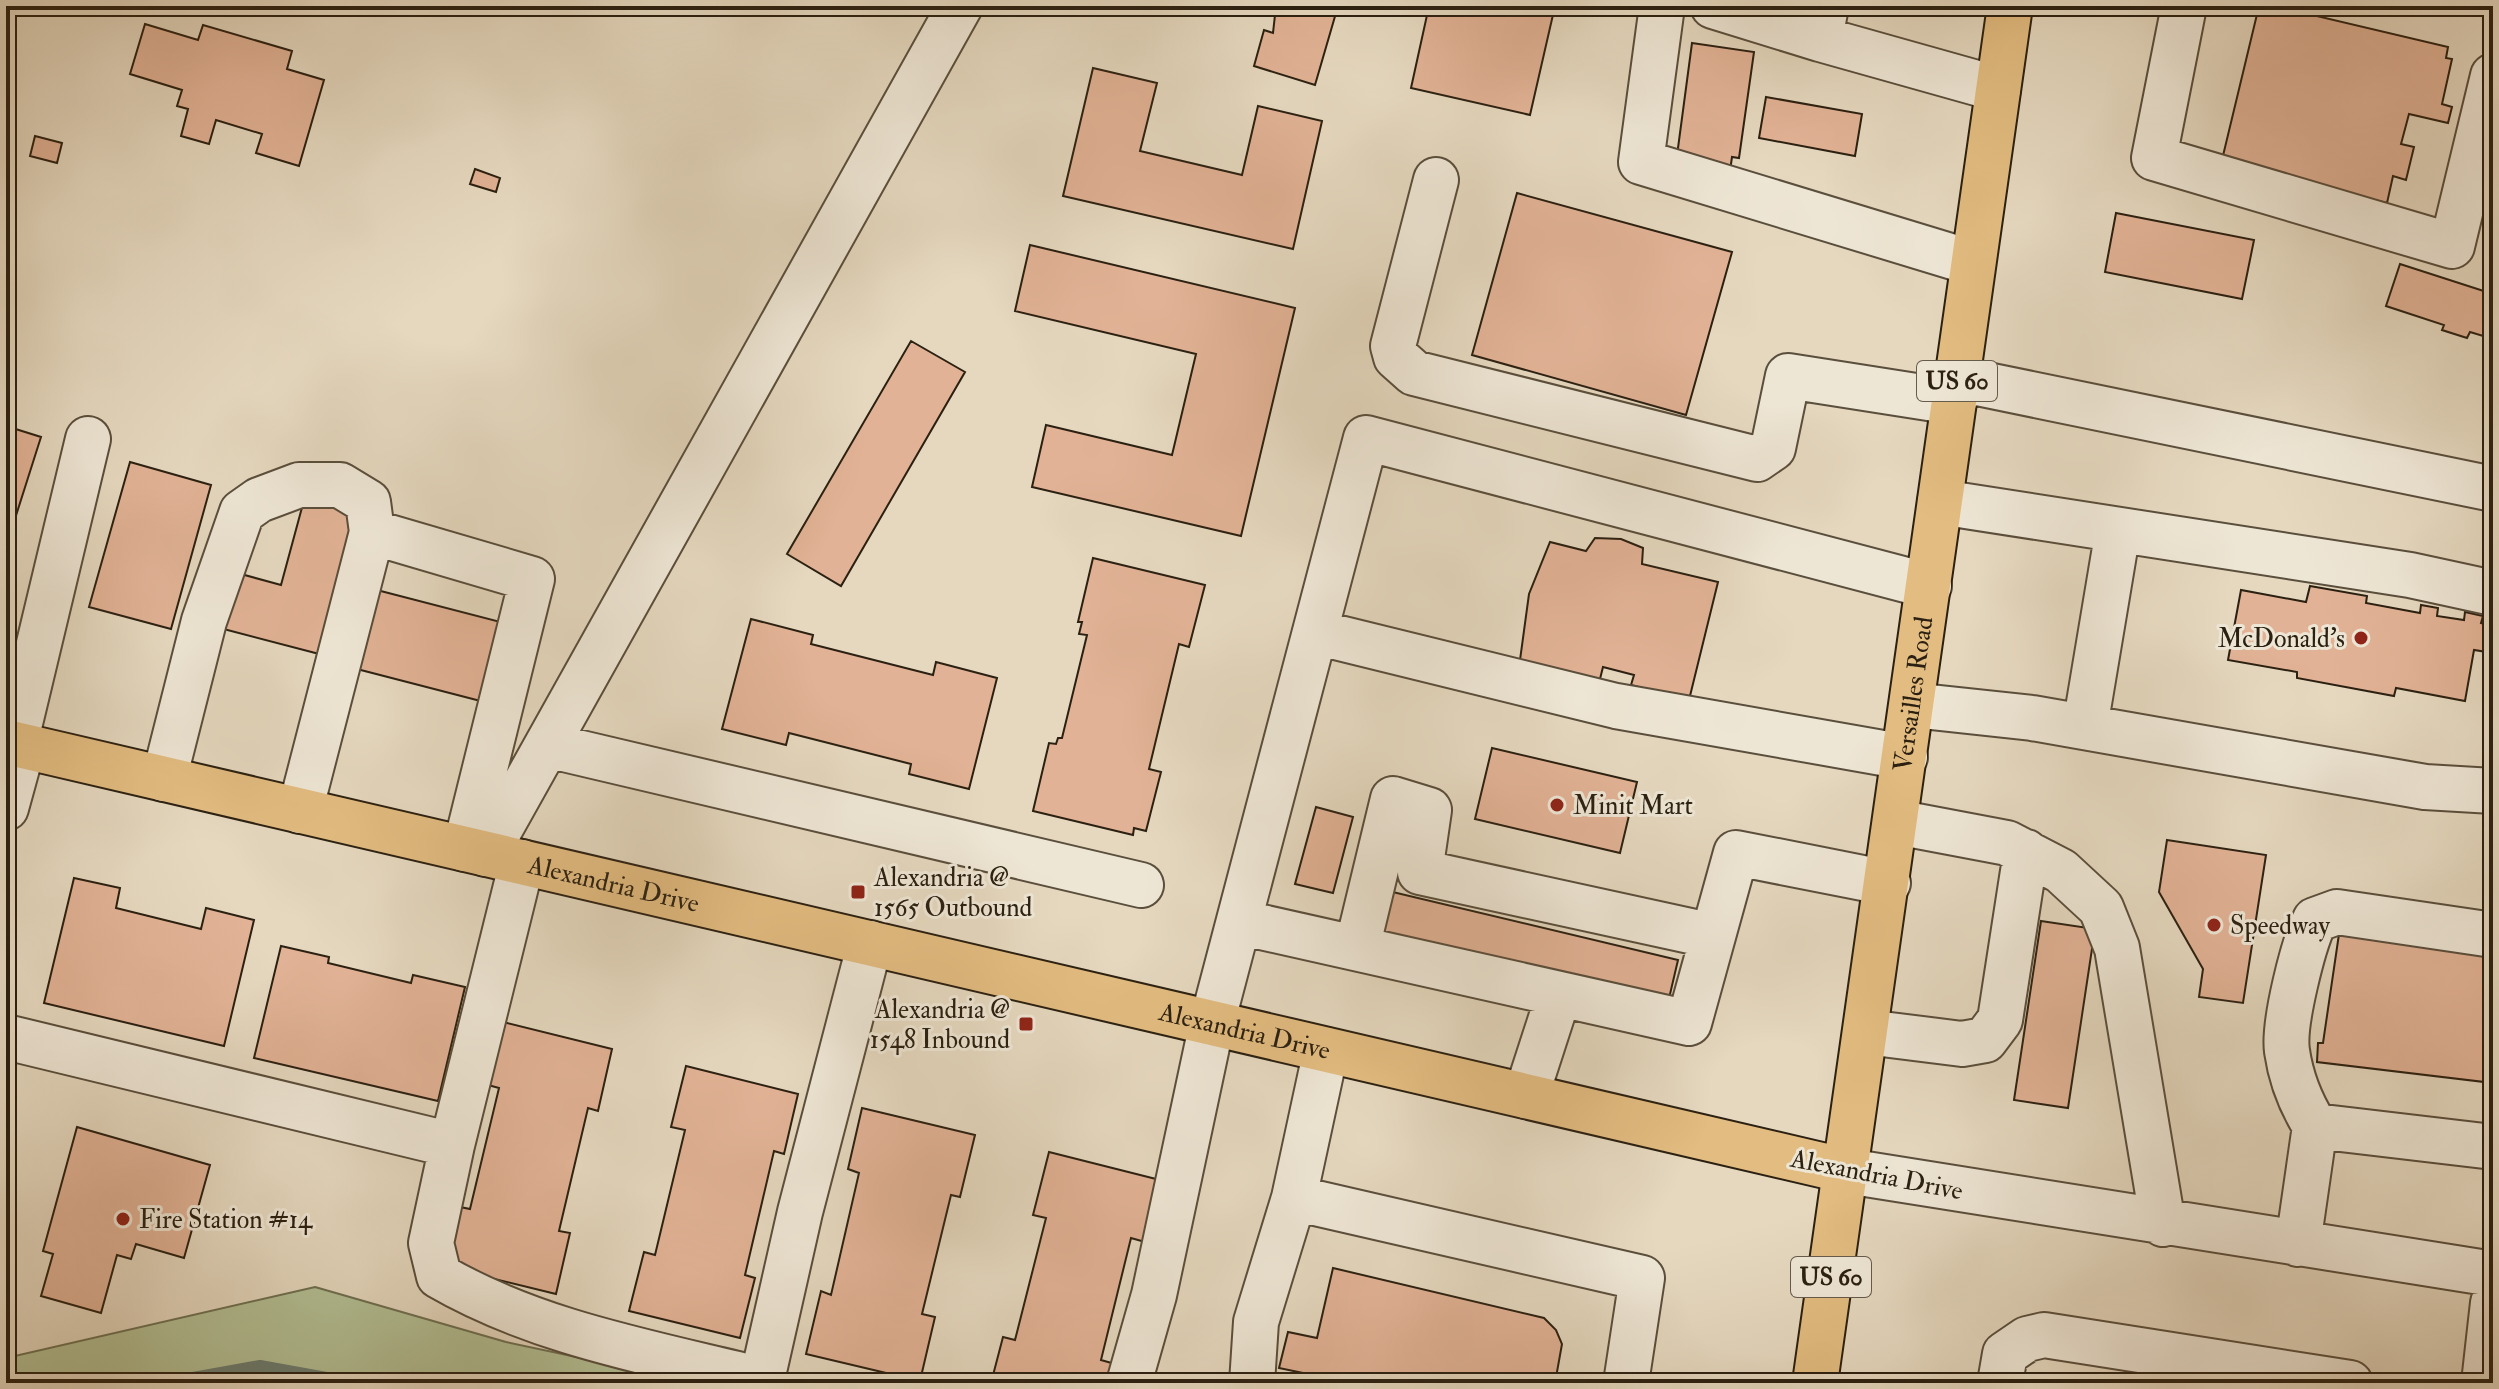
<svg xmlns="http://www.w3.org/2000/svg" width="2499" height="1389" font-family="'IM FELL Double Pica',serif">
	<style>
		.green { fill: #b2bf94; stroke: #6e7052; stroke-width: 2 }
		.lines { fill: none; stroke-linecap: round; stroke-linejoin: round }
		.stream { stroke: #6b7c70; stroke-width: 12 }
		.building { fill: #e1b295; stroke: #2b2011; stroke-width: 2 }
		.minor-casing { stroke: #5a4e3c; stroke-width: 48 }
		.major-casing { stroke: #2b2011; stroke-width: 48 }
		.minor { stroke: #eee6d5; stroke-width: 44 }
		.major { stroke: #e2bc80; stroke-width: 44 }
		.poi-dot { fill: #8f2418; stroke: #eee6d5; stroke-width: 3 }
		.labels { text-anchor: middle; stroke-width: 6; stroke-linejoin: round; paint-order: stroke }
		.shield { fill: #eee6d5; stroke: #665b4c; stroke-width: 2 }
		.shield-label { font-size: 24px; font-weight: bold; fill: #2b2011 }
		.poi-label { font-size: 26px; fill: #2b2011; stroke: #eee6d5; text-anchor: start }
		.street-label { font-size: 26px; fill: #2b2011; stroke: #eee6d5 }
	</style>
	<rect width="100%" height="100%" fill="#e5d8bf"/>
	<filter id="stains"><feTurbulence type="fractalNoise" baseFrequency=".0025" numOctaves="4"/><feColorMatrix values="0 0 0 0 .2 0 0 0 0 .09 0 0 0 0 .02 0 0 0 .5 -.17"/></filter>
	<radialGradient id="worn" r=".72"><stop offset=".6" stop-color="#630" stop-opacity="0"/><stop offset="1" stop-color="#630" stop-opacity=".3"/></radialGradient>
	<!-- green -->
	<path class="green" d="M315 1287 506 1342 699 1383H6V1358Z"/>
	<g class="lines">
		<!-- stream -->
		<path class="stream" d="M165 1383 260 1366 354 1383"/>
	</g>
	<!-- building -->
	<path class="building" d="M1276 6H1338L1315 85 1254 66 1264 30 1273 33Z
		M1429 6H1555L1530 115 1411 88Z
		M2259 6H2274L2448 47 2446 58 2452 59 2442 104 2452 107 2448 123 2409 114 2401 144 2414 147 2406 180 2393 176 2387 203 2221 164Z
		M145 24 198 40 203 25 292 51 287 69 324 80 299 166 256 153 262 134 216 120 209 144 181 136 188 109 177 106 182 90 130 74Z
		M1692 43 1754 52 1739 158 1732 157 1730 171 1676 163Z
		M1093 68 1157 83 1140 151 1242 175 1258 106 1322 121 1293 249 1063 196Z
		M1766 97 1862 114 1855 156 1759 138Z
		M35 136 62 143 57 163 30 156Z
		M475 169 500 178 496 192 470 184Z
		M1517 193 1732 252 1686 415 1472 355Z
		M2116 213 2254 240 2242 299 2105 272Z
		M1030 245 1295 308 1241 536 1032 487 1046 425 1172 455 1196 354 1015 311Z
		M2400 264 2493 294V339L2470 332 2467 338 2442 330 2444 325 2386 306Z
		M911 341 965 372 841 586 787 554Z
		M6 426 41 437 6 547Z
		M130 462 211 485 171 629 89 607Z
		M307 489 363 504 323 655 216 627 230 571 281 585Z
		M1595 538 1621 539 1643 548 1642 564 1718 582 1689 700 1631 685 1634 675 1603 667 1599 683 1520 660 1529 594 1550 542 1586 551Z
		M1093 558 1205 585 1189 647 1179 644 1149 769 1161 772 1146 831 1134 828 1133 835 1033 811 1049 743 1056 744 1058 738H1062L1087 635 1079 634 1082 622H1078Z
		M2310 586 2367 596 2366 603 2420 613 2421 605 2438 608 2437 616 2464 620 2465 612 2483 616 2481 623 2491 626 2487 652 2474 650 2465 701 2396 688 2394 696 2297 678V672L2228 660 2241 590 2306 602Z
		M373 589 516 626 496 705 353 668Z
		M751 619 813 635 811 644 933 675 936 662 997 678 969 789 909 774 911 764 789 733 786 745 722 729Z
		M1492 748 1637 782 1620 853 1475 819Z
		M1316 807 1353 817 1333 893 1295 884Z
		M2167 840 2266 855 2243 1003 2199 997 2203 969 2159 892Z
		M74 878 120 888 116 908 201 929 206 908 254 920 224 1046 44 1003Z
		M1380 889 1678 960 1667 1007 1369 936Z
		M2041 921 2095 929 2068 1108 2014 1100Z
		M2339 934 2493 956V1083L2317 1062 2318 1043H2323Z
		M281 946 329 957 328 963 411 983 413 975 465 987 438 1101 254 1058Z
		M503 1022 612 1049 598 1111 588 1108 559 1231 570 1233 556 1294 445 1267 460 1207 470 1209 499 1088 488 1085Z
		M686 1066 798 1094 784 1154 774 1151 745 1275 755 1278 740 1338 629 1311 644 1252 655 1255 685 1130 671 1127Z
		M862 1108 975 1135 960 1197 951 1195 922 1314 935 1317 920 1381 806 1354 821 1291 831 1295 859 1173 848 1169Z
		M77 1127 210 1165 184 1258 136 1244 131 1259 117 1255 101 1313 41 1296 53 1254 43 1251Z
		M1049 1152 1160 1180 1145 1242 1131 1238 1101 1360 1115 1364 1110 1383H991L1003 1337 1015 1340 1046 1218 1033 1215Z
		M1333 1268 1544 1318 1556 1330 1562 1344 1555 1383H1306L1308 1374 1279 1368 1288 1332 1317 1338Z"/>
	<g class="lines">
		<!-- minor casing -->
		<g class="minor-casing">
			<path id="minor" d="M1662 6 1641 162 1973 263
				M1713 6 1820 39
				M1826 6 1820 39 1998 89
				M2184 6 2154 158 2452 246 2493 76
				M1436 180 1393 346 1396 357 1414 373 1757 459 1773 448 1788 376 1954 402
				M1958 379 2493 489
				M1940 502 2410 575 2493 593
				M372 532 532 579 465 849
				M1315 632 1616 706 1905 757
				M1912 705 2032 718 2425 787 2493 791
				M2085 727 2118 530
				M15 744 88 439
				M547 745 1141 885
				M164 779 204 621 242 512 259 500 299 485H340L368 502 372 532 300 811
				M6 808 23 746
				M1896 822 2007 843 2061 871 2101 908 2117 948 2163 1224
				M486 854 960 6
				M1239 922 1689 1023 1736 853 1888 883
				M1357 948 1393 799 1429 810 1420 872 1713 936
				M1866 1032 1962 1044 1985 1040 2000 1020 2026 852
				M6 1037 452 1145 522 862
				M1326 1050 1294 1198 1642 1278 1626 1383
				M1526 1096 1559 994
				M2315 1126 2493 1147
				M452 1145 431 1243 439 1276C537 1333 653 1353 762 1380L800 1212 870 943
				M1847 1171 2493 1274
				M2298 1244 2315 1126C2300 1102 2291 1079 2287 1051 2283 1024 2303 945 2315 920L2337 912 2493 935
				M1129 1383 1154 1295 1212 1023 1366 438 1929 586
				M1252 1383 1256 1322 1294 1198
				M2000 1383 2005 1354 2027 1339 2044 1335 2350 1383
				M2484 1383 2493 1303"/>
		</g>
		<!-- major casing -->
		<g class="major-casing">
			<g id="major">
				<path id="s1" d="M6 742 1847 1171"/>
				<path id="s2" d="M1815 1383 2010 6"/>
			</g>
		</g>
		<!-- minor -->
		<use href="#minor" class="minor"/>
		<!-- major -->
		<use href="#major" class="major"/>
	</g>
	<!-- markers -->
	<g class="poi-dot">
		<circle cx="2361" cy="638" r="8"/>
		<circle cx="1557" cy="805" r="8"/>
		<rect x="850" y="884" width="16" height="16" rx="4"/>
		<circle cx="2214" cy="925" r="8"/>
		<rect x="1018" y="1016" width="16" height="16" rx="4"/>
		<circle cx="123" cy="1219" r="8"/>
	</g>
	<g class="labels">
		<!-- shield labels -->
		<g class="shield">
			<rect x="1917" y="361" width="80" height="40" rx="6"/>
			<rect x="1791" y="1257" width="80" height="40" rx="6"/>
		</g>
		<g class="shield-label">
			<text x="1957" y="389">US 60</text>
			<text x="1831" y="1285">US 60</text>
		</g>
		<!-- poi labels -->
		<g class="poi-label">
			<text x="2345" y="647" text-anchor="end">McDonald's</text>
			<text x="1573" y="814">Minit Mart</text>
			<text x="874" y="886">Alexandria @<tspan x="874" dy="30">1565 Outbound</tspan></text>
			<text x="2230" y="934">Speedway</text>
			<text x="1010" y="1018" text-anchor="end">Alexandria @<tspan x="1010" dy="30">1548 Inbound</tspan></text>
			<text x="139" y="1228">Fire Station #14</text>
		</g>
		<!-- street labels -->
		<g class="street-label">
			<text dy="9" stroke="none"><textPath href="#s2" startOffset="696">Versailles Road</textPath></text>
			<text dy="9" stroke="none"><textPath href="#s1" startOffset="624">Alexandria Drive</textPath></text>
			<text dy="9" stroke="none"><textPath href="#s1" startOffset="1272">Alexandria Drive</textPath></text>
			<text transform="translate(1877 1174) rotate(11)" y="9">Alexandria Drive</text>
		</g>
	</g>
	<!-- margin -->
	<rect width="2499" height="1389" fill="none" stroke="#e5d8bf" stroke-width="32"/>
	<rect x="8" y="8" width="2483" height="1373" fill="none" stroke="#2b2011" stroke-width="4"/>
	<rect x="16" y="16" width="2467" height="1357" fill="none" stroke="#2b2011" stroke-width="2"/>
	<rect width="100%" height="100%" filter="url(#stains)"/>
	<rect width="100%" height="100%" fill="url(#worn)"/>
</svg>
